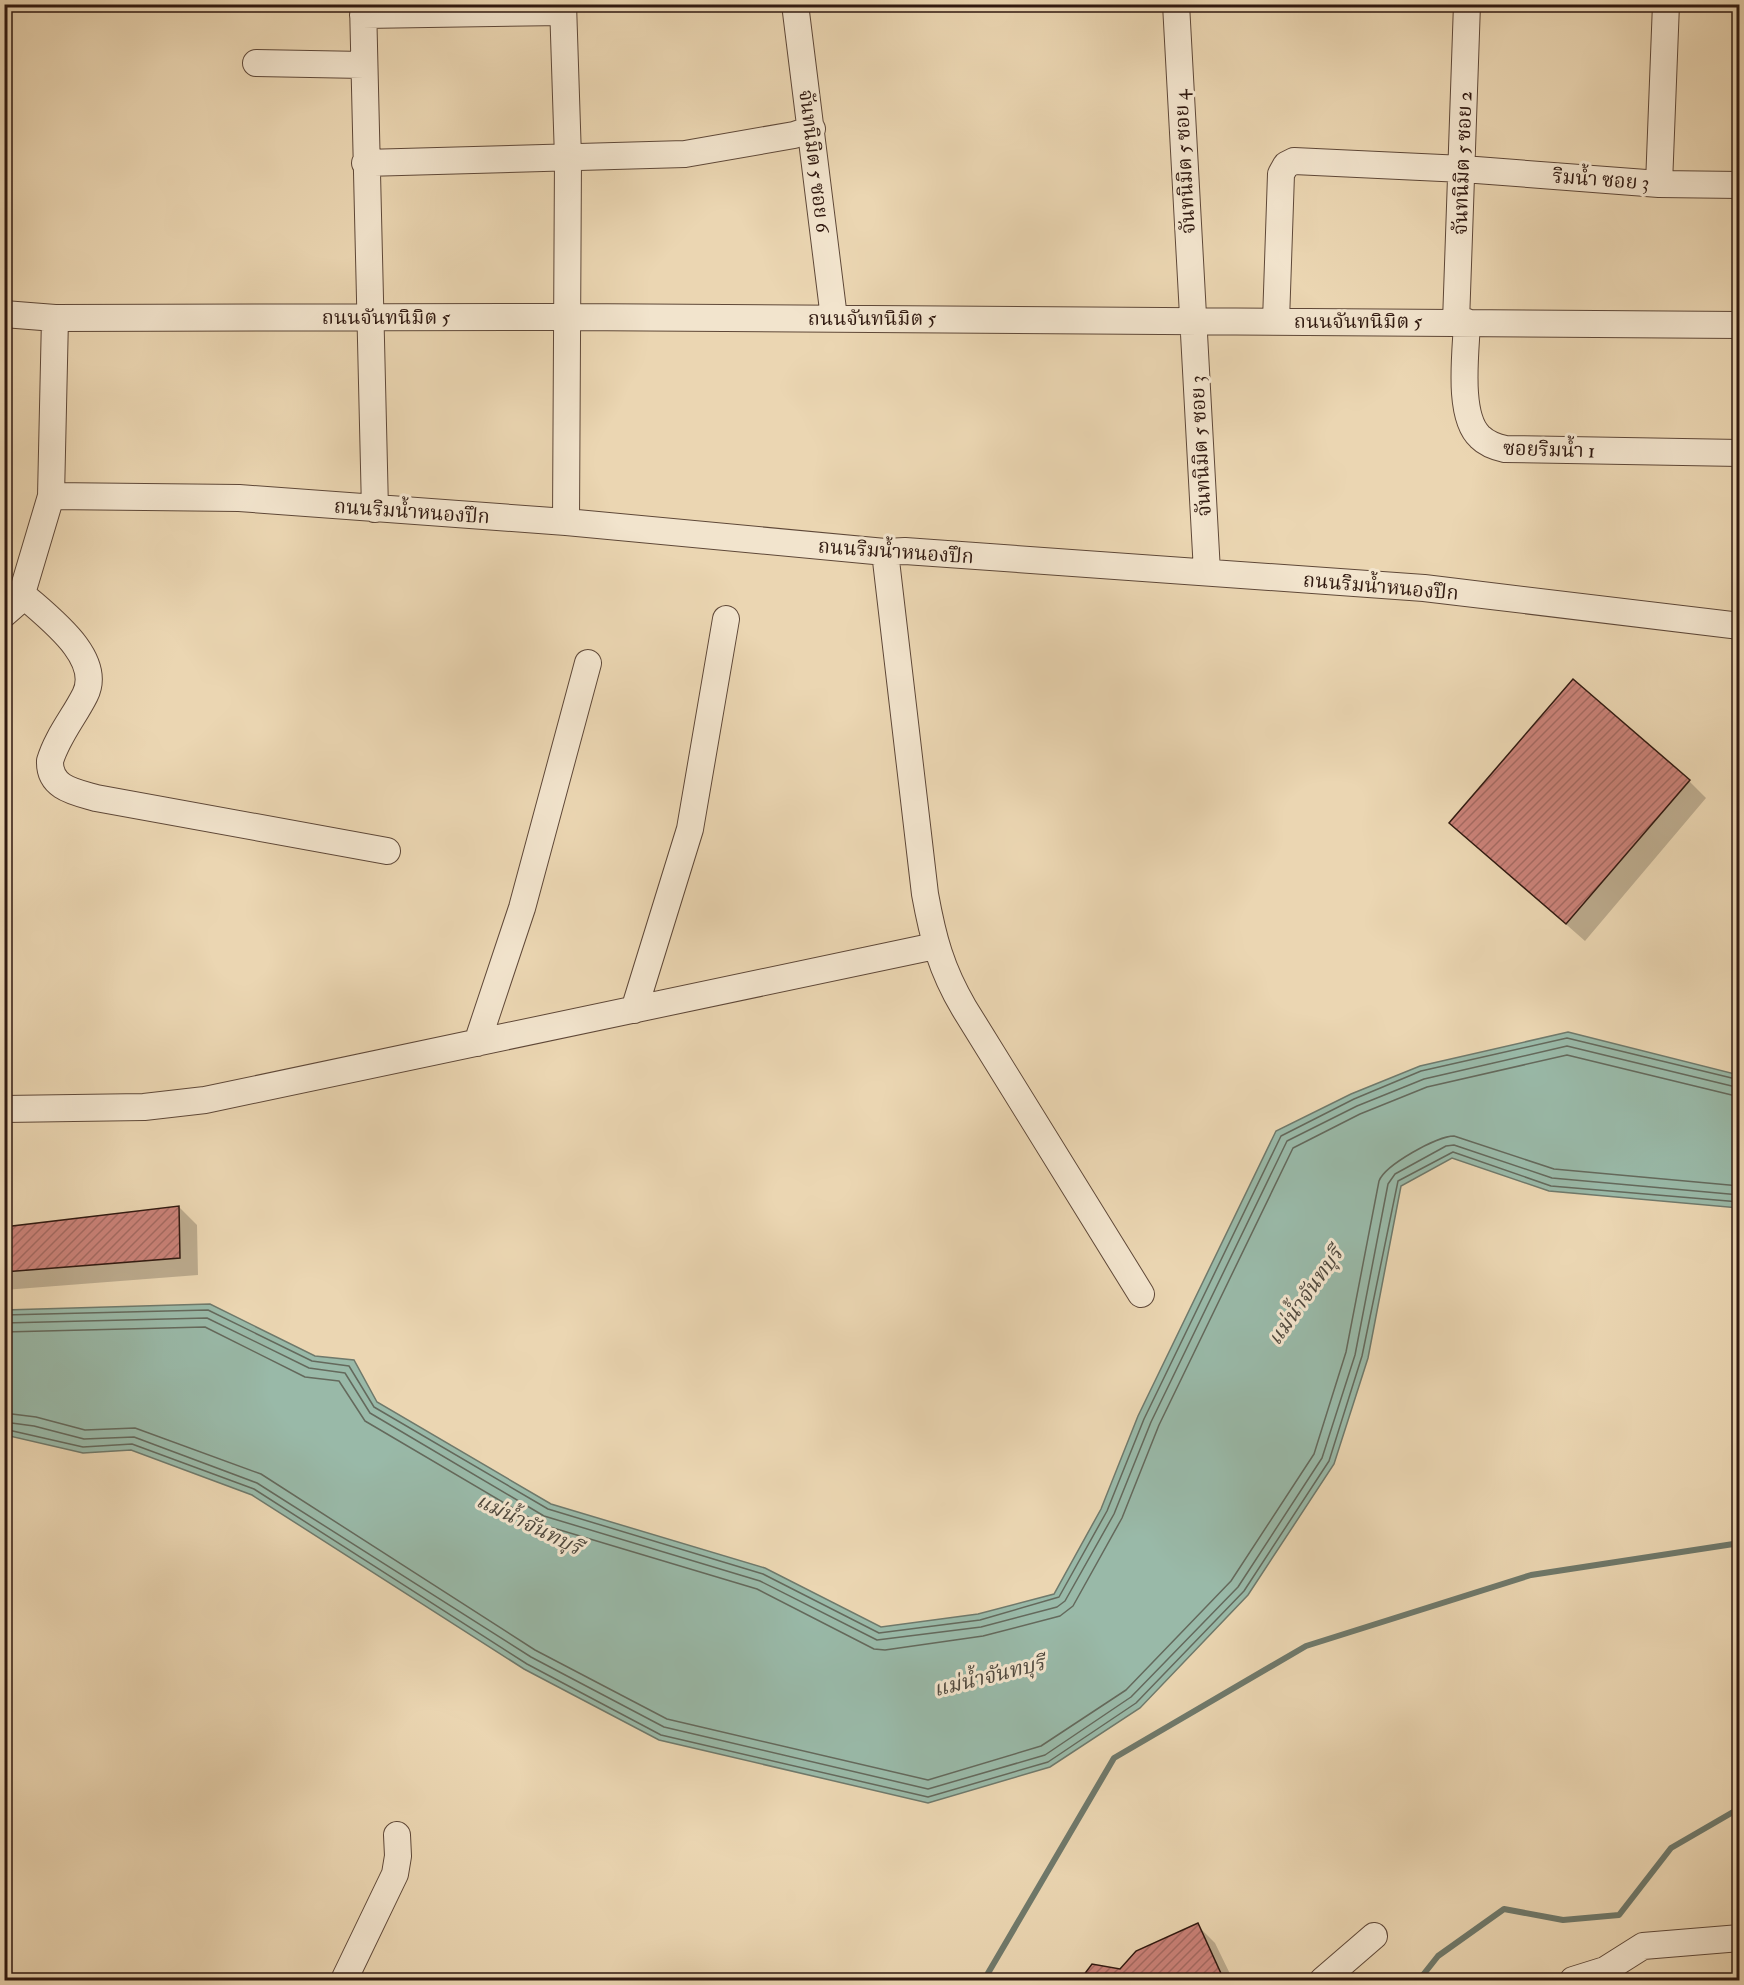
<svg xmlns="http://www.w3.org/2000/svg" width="1744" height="1985" font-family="'IM FELL Double Pica','Noto Serif Thai',serif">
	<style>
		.water { fill: #99b9a8; stroke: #6f796b; stroke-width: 1.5 }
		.shadow { fill: #0003 }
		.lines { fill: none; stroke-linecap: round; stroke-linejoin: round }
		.shore { stroke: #64695c; stroke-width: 1.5 }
		.stream { stroke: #6f796b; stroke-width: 6 }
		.building { fill: url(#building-hatch); stroke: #301910; stroke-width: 1.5 }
		.minor-casing { stroke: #5f4838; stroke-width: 28 }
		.minor { stroke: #f2e4cd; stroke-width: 26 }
		.labels { text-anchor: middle; stroke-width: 6; stroke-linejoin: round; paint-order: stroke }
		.street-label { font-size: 20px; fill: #301910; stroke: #f2e4cd }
		.water-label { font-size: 21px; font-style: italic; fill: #50493e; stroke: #f2e4cd }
	</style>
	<defs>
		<pattern id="building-hatch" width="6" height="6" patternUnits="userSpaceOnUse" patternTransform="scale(1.5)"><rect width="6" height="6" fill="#cb8279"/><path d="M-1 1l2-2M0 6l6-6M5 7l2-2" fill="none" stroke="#a56a62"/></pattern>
	</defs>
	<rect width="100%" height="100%" fill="#ebd6b2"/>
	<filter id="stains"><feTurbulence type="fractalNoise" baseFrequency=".00333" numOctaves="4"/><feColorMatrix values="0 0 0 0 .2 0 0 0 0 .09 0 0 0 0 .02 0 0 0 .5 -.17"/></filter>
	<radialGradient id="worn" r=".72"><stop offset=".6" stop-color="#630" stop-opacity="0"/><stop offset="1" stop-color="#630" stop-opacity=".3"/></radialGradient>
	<!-- water -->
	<path class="water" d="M1568 1032 1739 1075V1208L1549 1191 1452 1158 1401 1186 1368 1358 1334 1464 1248 1595 1140 1708 1050 1767 928 1803 659 1740 524 1669 252 1495 131 1450 83 1453 5 1435V1310L210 1304 315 1356 354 1360 377 1402 551 1504 765 1568 881 1627 978 1614 1054 1594 1101 1509 1138 1416 1276 1131 1351 1094 1420 1066Z"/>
	<!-- shadow -->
	<path class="shadow" d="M1689 781 1706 798 1585 941 1451 823Z
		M179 1207 197 1225 198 1275 4 1290V1229Z
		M1197 1925 1215 1943 1233 1980H1081L1093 1965 1120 1971Z"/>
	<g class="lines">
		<!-- shore -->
		<path class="shore" d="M4 1315 208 1310 312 1361 349 1366 374 1407 548 1509 763 1574 879 1633 980 1620 1059 1597 1107 1511 1144 1419 1281 1136 1354 1099 1421 1071 1567 1038 1740 1080
			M4 1323 207 1318 309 1368 345 1373 370 1413 544 1516 760 1581 877 1640 981 1627 1057 1607 1065 1601 1114 1514 1151 1422 1287 1141 1357 1106 1424 1079 1567 1046 1740 1088
			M4 1332 205 1327 305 1377 339 1381 365 1421 540 1524 757 1589 874 1649 885 1650 983 1636 1060 1616 1073 1606 1122 1518 1159 1425 1293 1148 1360 1114 1427 1087 1567 1055 1740 1097
			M4 1413 36 1417 85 1430 135 1428 261 1474 535 1650 667 1719 928 1780 1041 1746 1126 1690 1231 1581 1314 1454 1346 1352 1379 1181C1385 1165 1437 1136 1454 1136L1554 1169 1740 1186
			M4 1422 34 1426 84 1439 134 1437 257 1483 531 1657 664 1727 928 1789 1045 1755 1131 1697 1238 1587 1322 1458 1355 1355 1388 1184 1395 1174 1446 1146 1454 1145 1552 1178 1740 1195
			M4 1429 83 1447 132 1444 254 1489 527 1664 661 1735 928 1797 1048 1762 1136 1703 1244 1591 1329 1461 1362 1356 1398 1181 1453 1152 1551 1186 1740 1202"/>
		<!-- stream -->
		<path class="stream" d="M984 1980 1114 1758 1306 1646 1531 1575 1740 1543
			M1419 1980 1438 1956 1504 1909 1563 1920 1619 1915 1671 1848 1740 1808"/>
	</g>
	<!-- building -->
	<path class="building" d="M1573 679 1690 780 1566 924 1449 823Z
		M179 1206 180 1258 4 1272V1227Z
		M1198 1923 1224 1980H1080L1092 1964 1120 1969 1136 1951Z"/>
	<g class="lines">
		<!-- minor casing -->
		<g class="minor-casing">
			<path id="minor" d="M363 4 375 509
				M563 4 568 158 566 522
				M795 4 834 318
				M1176 4 1207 572
				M363 15 563 12
				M256 63 364 65
				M365 163 685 154 794 135 812 129
				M1659 184 1666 4
				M4 314 55 318 568 317 1740 325
				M1276 321 1281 174 1286 165 1294 161 1463 169 1659 184 1740 185
				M1456 322 1467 4
				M1467 322C1466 351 1457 416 1480 437 1487 444 1496 447 1505 449L1740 453
				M51 496 239 498 566 522 885 552 905 551 1424 588 1740 626
				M885 552 925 894C933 938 941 969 964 1008L1141 1294
				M22 594C46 616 104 657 85 695 74 717 57 737 50 761 49 788 75 792 96 798L387 851
				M4 614 20 600 51 496 55 318
				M634 1010 690 829 726 619
				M477 1043 522 908 588 663
				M4 1109 144 1107 205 1100 935 946
				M344 1980 395 1874 398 1856 397 1835
				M1323 1980 1374 1936
				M1573 1980 1605 1970 1643 1946 1740 1938"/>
		</g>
		<!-- minor -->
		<use href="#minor" class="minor"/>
	</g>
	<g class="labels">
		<!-- street labels -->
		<g class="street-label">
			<text transform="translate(815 161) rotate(83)" y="7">จันทนิมิต 5 ซอย 6</text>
			<text transform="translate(1184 162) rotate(-93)" y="7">จันทนิมิต 5 ซอย 4</text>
			<text transform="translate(1462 163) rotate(-88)" y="7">จันทนิมิต 5 ซอย 2</text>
			<text transform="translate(1601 179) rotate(4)" y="7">ริมน้ำ ซอย 3</text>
			<text x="386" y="324">ถนนจันทนิมิต 5</text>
			<text x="872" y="325">ถนนจันทนิมิต 5</text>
			<text x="1358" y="328">ถนนจันทนิมิต 5</text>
			<text transform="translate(1200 446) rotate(-93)" y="7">จันทนิมิต 5 ซอย 3</text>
			<text transform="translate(1549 449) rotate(2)" y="7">ซอยริมน้ำ 1</text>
			<text transform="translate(412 511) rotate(4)" y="7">ถนนริมน้ำหนองปึก</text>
			<text transform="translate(896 551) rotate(4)" y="7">ถนนริมน้ำหนองปึก</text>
			<text transform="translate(1381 586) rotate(5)" y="7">ถนนริมน้ำหนองปึก</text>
		</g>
		<!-- water labels -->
		<g class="water-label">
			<text transform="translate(1305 1296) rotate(-55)" y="7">แม่น้ำจันทบุรี</text>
			<text transform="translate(529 1524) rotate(26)" y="7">แม่น้ำจันทบุรี</text>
			<text transform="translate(989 1676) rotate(-14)" y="7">แม่น้ำจันทบุรี</text>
		</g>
	</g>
	<!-- margin -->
	<rect width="1744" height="1985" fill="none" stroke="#ebd6b2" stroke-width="24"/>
	<rect x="6" y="6" width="1732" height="1973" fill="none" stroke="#301910" stroke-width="3"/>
	<rect x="12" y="12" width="1720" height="1961" fill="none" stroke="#301910" stroke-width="1.5"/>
	<rect width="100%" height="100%" filter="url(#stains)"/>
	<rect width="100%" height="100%" fill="url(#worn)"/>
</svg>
